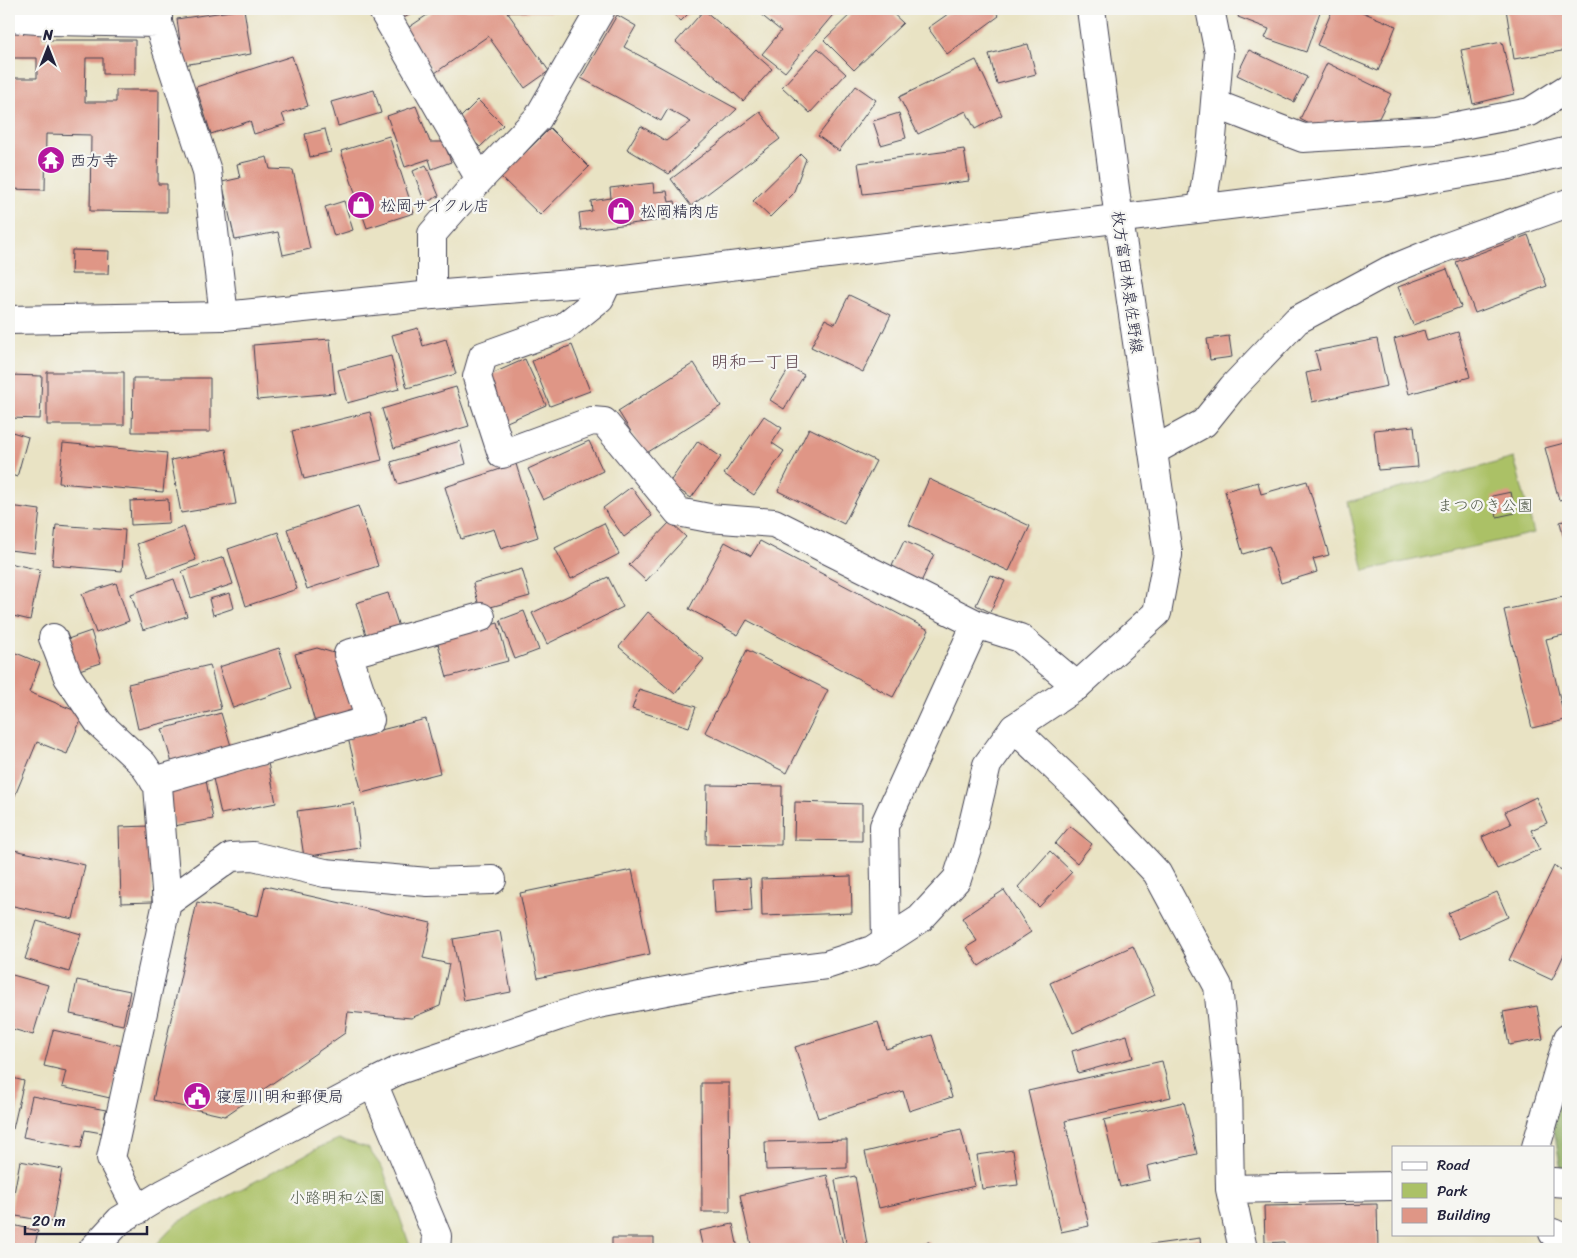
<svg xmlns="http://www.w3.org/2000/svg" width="1577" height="1258" font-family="Sriracha,'Klee One',sans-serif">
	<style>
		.green { fill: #abc166; stroke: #667250 }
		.forest { fill: #88a75b; stroke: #55644b }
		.building { fill: #df9686 }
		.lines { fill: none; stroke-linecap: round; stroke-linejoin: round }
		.minor-casing { stroke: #403f50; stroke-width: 30 }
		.tertiary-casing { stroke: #403f50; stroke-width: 30 }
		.primary-casing { stroke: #403f50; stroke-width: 30 }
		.minor { stroke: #fff; stroke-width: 28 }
		.tertiary { stroke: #fff; stroke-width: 28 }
		.primary { stroke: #fff; stroke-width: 28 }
		.labels { text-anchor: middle; stroke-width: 4.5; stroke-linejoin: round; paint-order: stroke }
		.poi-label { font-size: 16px; fill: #22223b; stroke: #f6f6f2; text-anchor: start }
		.street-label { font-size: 16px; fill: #22223b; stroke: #f6f6f2 }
		.park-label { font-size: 16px; fill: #525a4a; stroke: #f6f6f2 }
		.neighbourhood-label { font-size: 18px; fill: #644b55; stroke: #f6f6f2 }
	</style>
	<rect width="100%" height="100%" fill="#f6f6f2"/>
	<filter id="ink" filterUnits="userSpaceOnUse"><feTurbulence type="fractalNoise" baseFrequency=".02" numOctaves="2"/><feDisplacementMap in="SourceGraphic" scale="10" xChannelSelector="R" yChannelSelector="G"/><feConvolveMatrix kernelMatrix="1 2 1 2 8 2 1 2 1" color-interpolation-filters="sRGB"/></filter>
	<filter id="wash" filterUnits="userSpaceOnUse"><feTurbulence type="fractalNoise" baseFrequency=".0096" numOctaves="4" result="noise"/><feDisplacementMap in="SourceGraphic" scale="20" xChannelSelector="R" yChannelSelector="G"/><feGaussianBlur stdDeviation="1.12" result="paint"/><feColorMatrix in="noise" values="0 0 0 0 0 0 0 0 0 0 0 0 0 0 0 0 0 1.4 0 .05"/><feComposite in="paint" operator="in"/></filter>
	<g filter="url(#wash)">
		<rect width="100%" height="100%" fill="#e9e3c4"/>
		<!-- green -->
		<path class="green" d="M1514 458 1534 533 1364 571 1348 502Z
			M339 1139 368 1148 383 1169 411 1249H152L177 1223 318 1148Z"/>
		<!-- forest -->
		<path class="forest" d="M1568 1067V1170H1561L1552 1119Z"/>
		<g id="blocks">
			<!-- building -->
			<path class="building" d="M244 9 251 54 183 65 177 19Z
				M397 9H420L402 19Z
				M436 9H505L549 71 525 88 488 36 435 73 405 30Z
				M508 9H578V12H508Z
				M668 9H693L681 21Z
				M754 9H835L837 10 785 72 762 54 781 31Z
				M856 9H888L903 23 854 70 824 40Z
				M955 9H993L999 16 947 54 928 28Z
				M1241 9H1321L1306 52 1265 38 1269 29 1238 17Z
				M1333 9H1355L1396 26 1378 71 1317 45Z
				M1506 9H1568V50L1514 59Z
				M704 10 772 69 743 101 676 42Z
				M617 15 636 26 624 47 737 109 669 174 627 149 641 126 666 141 691 122 668 109 661 121 581 78Z
				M9 30H42V40H135V74H103V58H86L85 102H116V90H159L158 184H167V212L90 211 91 135 46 134 45 190 9 189V78H37V58H13V71H9Z
				M1502 42 1514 94 1473 104 1461 50Z
				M1028 44 1036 74 997 84 989 54Z
				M818 48 846 74 810 113 782 87Z
				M1249 50 1307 77 1294 102 1237 75Z
				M292 56 308 106 282 114 286 124 254 134 250 121 211 134 196 87Z
				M976 60 1002 115 975 129 966 111 918 134 899 97Z
				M1327 63 1391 94 1379 118 1315 127 1300 119Z
				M856 86 876 100 839 151 818 136Z
				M374 90 381 113 338 126 331 102Z
				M478 100 503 125 480 147 455 123Z
				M416 106 430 142H444L451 162 432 169 429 159 405 167 387 116Z
				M760 112 780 139 691 206 671 179Z
				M899 113 906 138 881 145 873 121Z
				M550 128 589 167 540 215 501 177Z
				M325 129 331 152 310 157 305 134Z
				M389 136 414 213 367 228 341 151Z
				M964 149 969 181 863 194 858 163Z
				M801 154 806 159 793 194 770 217 753 201Z
				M267 157 270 169 293 170 310 249 283 255 278 232 235 240 222 182 240 178 237 164Z
				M426 165 439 196 425 203 413 171Z
				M653 183 654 192 667 191 669 202 675 201 678 218 581 230 579 213 592 211 591 201 611 198 610 188Z
				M344 201 353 230 334 236 325 207Z
				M1528 235 1547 286 1475 313 1456 262Z
				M72 250 109 251 108 274H71Z
				M1447 269 1461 307 1413 325 1398 287Z
				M849 295 891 315 863 372 811 347 825 319 835 324Z
				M418 328 423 346 446 339 456 374 407 388 392 335Z
				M1424 330 1427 341 1458 332 1470 377 1409 394 1394 339Z
				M1229 336 1232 357 1210 360 1207 339Z
				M330 339 335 393 257 400 253 345Z
				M1377 339 1387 386 1312 402 1306 373 1320 370 1315 351Z
				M572 345 590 391 550 406 532 361Z
				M391 356 399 389 347 403 338 370Z
				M525 359 546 405 507 422 487 376Z
				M694 363 721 406 645 454 618 411Z
				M790 367 804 375 784 409 770 400Z
				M47 372H124V425H47Z
				M9 375 42 376 40 419 10 418Z
				M133 378H210V432H132Z
				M456 387 469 426 394 448 382 409Z
				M370 412 382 460 304 479 292 431Z
				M764 416 782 428 772 443 784 451 754 495 724 474Z
				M1414 426 1418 467 1378 470 1374 430Z
				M809 428 876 461 844 524 778 491Z
				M9 431 28 437 17 477 9 474Z
				M460 441 466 464 398 484 391 462Z
				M589 441 603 471 543 500 528 469Z
				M698 441 721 457 691 498 669 483Z
				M1568 442V498L1559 500 1545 448Z
				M63 443 167 453 163 492 59 483Z
				M226 449 236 504 181 513 171 460Z
				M516 464 538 537 501 549 494 529 461 539 445 487Z
				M929 479 1030 526 1009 571 909 525Z
				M1307 481 1329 555 1313 559 1317 572 1281 583 1269 546 1243 554 1225 491 1258 482 1261 494Z
				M631 487 652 516 624 537 603 508Z
				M1511 492 1515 513 1497 517 1492 496Z
				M168 499 169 523 131 525 130 501Z
				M10 506 40 510 35 553 9 550Z
				M358 506 378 566 307 589 287 529Z
				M1568 520V542L1565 543 1560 522Z
				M670 522 686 537 646 581 629 565Z
				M604 523 619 554 571 579 555 548Z
				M56 525 125 530 122 571 52 565Z
				M184 527 196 560 149 577 137 544Z
				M278 532 297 589 246 606 228 549Z
				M760 541 929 630 893 697 747 620 738 635 689 609 725 542 751 556Z
				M904 541 934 554 921 582 891 568Z
				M224 557 233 584 191 598 182 571Z
				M9 563 40 570 30 620 9 615Z
				M522 569 530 596 480 610 473 583Z
				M990 575 1005 581 990 612 976 605Z
				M608 577 623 607 547 644 532 613Z
				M174 579 187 616 143 630 131 594Z
				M116 583 129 621 96 633 82 594Z
				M230 593 234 608 213 615 209 599Z
				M388 593 399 627 367 638 356 603Z
				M1563 597 1568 619V634L1546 639 1565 720 1532 728 1504 610Z
				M524 611 539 650 515 659 500 620Z
				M648 612 704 659 675 694 619 647Z
				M498 623 508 661 447 677 437 640Z
				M91 631 101 663 76 671 65 640Z
				M279 648 292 688 233 708 219 667Z
				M317 648 344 656 362 715 317 729 295 654Z
				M9 650 40 663 29 692 83 714 67 754 37 742 9 810Z
				M747 650 828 690 787 773 705 732Z
				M210 665 221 709 138 729 128 684Z
				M639 689 696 707 689 727 632 709Z
				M221 713 231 746 172 763 162 729Z
				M426 719 440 773 362 793 348 738Z
				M268 763 276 803 221 814 212 774Z
				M206 780 213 819 174 826 167 787Z
				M707 785 782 786 781 845 706 844Z
				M1536 797 1547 823 1531 830 1540 849 1497 869 1482 837 1511 824 1505 812Z
				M795 802 862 804V841L794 840Z
				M354 803 360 848 304 857 297 811Z
				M150 826 152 902 121 903 119 827Z
				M1070 826 1092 844 1077 863 1055 844Z
				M9 849 85 865 73 919 9 905Z
				M1050 851 1072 872 1039 907 1018 887Z
				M1554 866 1568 873V946L1552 980 1509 960Z
				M632 870 650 954 538 978 520 893Z
				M851 876 852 913 762 916 761 879Z
				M750 878 752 911 715 914 713 880Z
				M265 886 431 923 423 958 449 964 440 1006 411 1018 348 1012 345 1033 225 1116 153 1100 197 902 258 916Z
				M1004 890 1031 932 979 966 967 947 977 941 962 918Z
				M1497 892 1508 917 1459 939 1448 913Z
				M37 921 81 934 69 972 25 959Z
				M500 931 511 992 464 1001 453 939Z
				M1133 946 1155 995 1073 1033 1050 983Z
				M9 974 48 985 33 1035 9 1028Z
				M77 980 130 991 123 1025 70 1014Z
				M1537 1006 1543 1039 1509 1045 1503 1012Z
				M878 1022 886 1049 932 1035 952 1097 909 1111 903 1091 818 1118 795 1047Z
				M53 1030 123 1046 110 1098 62 1087 66 1071 44 1066Z
				M1127 1035 1133 1058 1078 1073 1072 1051Z
				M1162 1061 1171 1097 1065 1121 1089 1226 1061 1232 1028 1091Z
				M9 1077 24 1081 13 1129 9 1128Z
				M701 1083H729L730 1212H702Z
				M32 1096 106 1110 102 1133 85 1130 81 1148 23 1137Z
				M1184 1102 1197 1154 1147 1166 1150 1180 1120 1187 1104 1120Z
				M961 1129 975 1186 879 1208 865 1152Z
				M847 1140V1168L766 1170 765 1142Z
				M1013 1150 1018 1185 982 1189 977 1155Z
				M20 1161 62 1169 52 1222 10 1215Z
				M827 1175 844 1249H752L740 1195Z
				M855 1176 867 1244 847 1248 835 1180Z
				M1377 1204 1378 1249H1285L1284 1242 1265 1243 1264 1206Z
				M9 1224 38 1231 34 1249H9Z
				M733 1224 738 1249H703L699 1231Z
				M612 1238H654V1249H612Z
				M1200 1238 1201 1249H1127V1248Z
				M929 1242 931 1249H893V1248Z"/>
		</g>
	</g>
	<g filter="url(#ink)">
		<use href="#blocks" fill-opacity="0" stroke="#403f50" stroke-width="1"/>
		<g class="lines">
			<!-- minor casing -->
			<g class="minor-casing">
				<path id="minor" d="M158 9V23L207 171 224 316
					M382 9 480 179
					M9 18 53 21 158 23
					M1215 104 1303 138 1436 130 1530 112 1568 88
					M1202 208 1212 138 1219 53 1210 9
					M608 281 600 298 564 327 483 356 477 377 502 454 592 421 604 422 678 512 709 518 774 523 976 624 1020 638 1077 686
					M432 295V234L480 179 538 118 601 9
					M1153 451 1204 423 1233 387 1297 320 1388 271 1444 248 1568 203
					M53 638 68 677 99 723 143 764 158 786 167 903 111 1158 138 1210
					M1014 728 1078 789 1157 873 1218 986 1228 1084 1230 1189 1243 1249
					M154 781 370 720 348 654 481 617
					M167 903 231 857 253 856 325 873 428 882 492 880
					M886 941 884 826 976 624
					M373 1083 437 1236 436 1249
					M1536 1147 1568 1038
					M1553 1182 1568 1183
					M1230 1189 1393 1186"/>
			</g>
			<!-- tertiary casing -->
			<g class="tertiary-casing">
				<path id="tertiary" d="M9 320 224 316 432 295 608 281 1386 186 1516 164 1568 151
					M93 1249 120 1220 163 1194 373 1083 399 1070 559 1016 598 1004 755 974 826 965 872 950 920 919 957 879 968 845 987 765 1014 728 1077 686 1157 613 1168 554"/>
			</g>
			<!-- primary casing -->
			<g class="primary-casing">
				<path id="primary" d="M1091 9 1119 219 1168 554
					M1553 1233 1568 1240"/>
			</g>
			<!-- minor -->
			<use href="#minor" class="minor"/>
			<!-- tertiary -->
			<use href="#tertiary" class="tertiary"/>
			<!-- primary -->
			<use href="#primary" class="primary"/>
		</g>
	</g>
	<!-- icons -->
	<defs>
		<g id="temple-disc" transform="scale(1.4375)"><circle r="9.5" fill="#b5179e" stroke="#f6f6f2"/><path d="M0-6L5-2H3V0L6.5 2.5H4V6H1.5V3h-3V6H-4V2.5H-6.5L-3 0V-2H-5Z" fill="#fff"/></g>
		<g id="shop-disc" transform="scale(1.4375)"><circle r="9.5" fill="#b5179e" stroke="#f6f6f2"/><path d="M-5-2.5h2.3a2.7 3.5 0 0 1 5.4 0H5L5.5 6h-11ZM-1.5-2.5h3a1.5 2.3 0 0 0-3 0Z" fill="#fff"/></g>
		<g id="civic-disc" transform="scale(1.4375)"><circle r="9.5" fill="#b5179e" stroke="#f6f6f2"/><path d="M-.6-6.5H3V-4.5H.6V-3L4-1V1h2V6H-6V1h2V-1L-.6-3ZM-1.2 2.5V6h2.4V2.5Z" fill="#fff"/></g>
	</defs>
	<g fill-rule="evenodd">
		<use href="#temple-disc" x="51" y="160"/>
		<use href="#shop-disc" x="361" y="205"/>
		<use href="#shop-disc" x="621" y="211"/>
		<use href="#civic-disc" x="197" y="1096"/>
	</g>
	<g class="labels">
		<!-- poi labels -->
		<g class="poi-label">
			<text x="70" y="166">西方寺</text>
			<text x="380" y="211">松岡サイクル店</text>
			<text x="640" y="217">松岡精肉店</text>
			<text x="216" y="1102">寝屋川明和郵便局</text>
		</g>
		<!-- street labels -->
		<g class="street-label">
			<text transform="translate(1128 282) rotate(82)" y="6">枚方富田林泉佐野線</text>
		</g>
		<!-- park labels -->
		<g class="park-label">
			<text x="1485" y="511">まつのき公園</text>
			<text x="337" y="1203">小路明和公園</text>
		</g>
		<!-- neighbourhood labels -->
		<g class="neighbourhood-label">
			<text x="756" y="368">明和一丁目</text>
		</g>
	</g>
	<!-- margin -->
	<rect width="1577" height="1258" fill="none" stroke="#f6f6f2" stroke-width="30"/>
	<!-- legend -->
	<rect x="1392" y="1146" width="162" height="90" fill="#f6f6f2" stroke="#a1a1a9"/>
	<rect x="1402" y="1162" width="25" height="8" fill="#ffffff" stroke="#a1a1a9"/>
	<text x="1437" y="1170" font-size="15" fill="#22223b">Road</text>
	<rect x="1402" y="1183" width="25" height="15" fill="#abc166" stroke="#a1a1a9"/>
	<text x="1437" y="1196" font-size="15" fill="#22223b">Park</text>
	<rect x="1402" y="1208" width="25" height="15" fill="#df9686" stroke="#a1a1a9"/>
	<text x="1437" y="1220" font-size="15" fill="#22223b">Building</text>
	<!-- north arrow -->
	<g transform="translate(48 48)" stroke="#f6f6f2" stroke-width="4" paint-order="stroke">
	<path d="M0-4L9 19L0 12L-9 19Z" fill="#22223b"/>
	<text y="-8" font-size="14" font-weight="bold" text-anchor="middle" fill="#22223b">N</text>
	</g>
	<!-- scale -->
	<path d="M25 1226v8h122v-8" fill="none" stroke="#22223b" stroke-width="2.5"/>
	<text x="32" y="1226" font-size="15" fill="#22223b" stroke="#f6f6f2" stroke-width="4" paint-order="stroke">20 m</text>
</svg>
